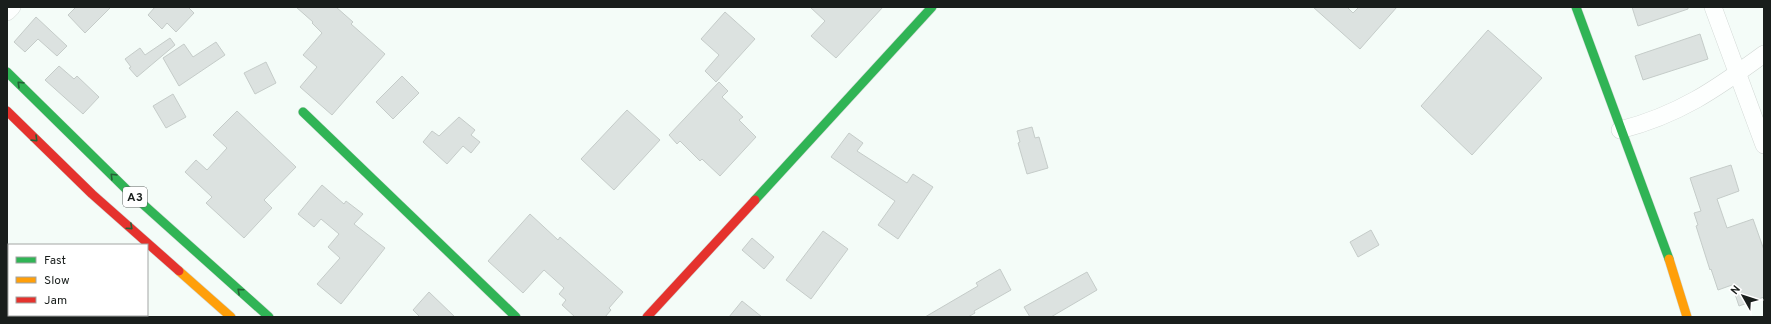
<svg xmlns="http://www.w3.org/2000/svg" width="1771" height="324" font-family="Overpass,sans-serif">
	<style>
		.building { fill: #dce2e0; stroke: #c5ccc9 }
		.lines { fill: none; stroke-linecap: round; stroke-linejoin: round }
		.street-casing { stroke: #d1d7d4; stroke-width: 18 }
		.fast-casing { stroke: #d1d7d4; stroke-width: 10 }
		.slow-casing { stroke: #d1d7d4; stroke-width: 10 }
		.jam-casing { stroke: #d1d7d4; stroke-width: 10 }
		.street { stroke: #fdfffe; stroke-width: 17 }
		.fast { stroke: #30b455; stroke-width: 9 }
		.slow { stroke: #ff9f0a; stroke-width: 9 }
		.jam { stroke: #e5322d; stroke-width: 9 }
		.oneway { stroke: #236236 }
		.labels { text-anchor: middle; stroke-width: 3; stroke-linejoin: round; paint-order: stroke }
		.shield { fill: #fff; stroke: #5e6260; stroke-width: 1 }
		.shield-label { font-size: 12px; font-weight: bold; fill: #191e1c }
	</style>
	<rect width="100%" height="100%" fill="#f4fcf8"/>
	<!-- building -->
	<path class="building" d="M76 7H111L85 33 68 15Z
		M155 7H188L194 13 176 32 167 23 162 29 148 15Z
		M296 7H336L353 22 351 24 385 54 332 115 300 87 317 67 303 55 322 33 312 23 313 22Z
		M810 7H883L836 58 811 36 825 21Z
		M1313 7H1347L1353 13 1359 7H1397L1360 49Z
		M1632 7H1688V9L1638 26Z
		M725 12 755 39 716 82 705 71 719 55 701 39Z
		M36 17 67 46 57 56 38 39 25 52 14 42Z
		M1488 30 1542 78 1472 155 1421 106Z
		M1700 34 1708 59 1643 80 1635 56Z
		M170 38 175 45 137 77 129 68 131 67 125 59 140 48 145 55Z
		M216 42 225 55 179 86 163 58 184 44 193 57Z
		M266 62 276 83 255 94 244 73Z
		M59 66 74 79 77 76 99 97 83 114 45 80Z
		M402 76 419 93 393 119 376 102Z
		M719 82 728 91 722 97 743 117 739 120 756 137 720 176 702 159 700 161 680 141 677 144 669 135Z
		M173 94 186 117 166 128 153 106Z
		M627 110 660 140 614 190 581 159Z
		M237 111 296 167 264 200 272 208 244 238 206 203 212 197 185 172 196 160 207 170 227 148 213 135Z
		M459 117 475 130 471 135 480 142 471 153 463 146 447 164 423 142 432 131 439 136Z
		M1032 127 1035 138 1039 137 1048 168 1027 174 1018 143 1020 142 1017 131Z
		M849 133 863 143 857 151 907 183 913 174 933 187 898 239 878 225 895 201 831 157Z
		M1731 165 1739 191 1717 199 1727 228 1753 219 1764 250V297L1739 306 1732 285 1718 290 1711 269 1710 270 1696 226 1698 225 1694 213 1701 211 1690 178Z
		M322 185 344 204 346 201 363 214 354 224 385 248 341 304 317 284 340 258 328 247 339 234 321 219 314 227 298 214Z
		M530 214 558 240 560 237 623 292 609 308 611 310 605 317H575L562 305 566 300 559 294 564 288 544 270 523 293 488 261Z
		M1371 230 1379 245 1358 257 1350 242Z
		M823 231 848 249 811 299 786 280Z
		M752 238 774 257 764 269 742 250Z
		M1000 269 1011 290 974 311 975 313 968 317H925L978 286 976 283Z
		M1087 272 1097 290 1051 317H1030L1024 307Z
		M429 292 455 317H420L413 310Z
		M742 301 762 317H729Z"/>
	<g class="lines">
		<!-- street casing -->
		<g class="street-casing">
			<path id="street" d="M1713 7 1764 145
				M7 12 12 7
				M1620 130C1679 115 1716 89 1764 54"/>
		</g>
		<!-- fast casing -->
		<g class="fast-casing">
			<path id="fast" d="M1576 7 1669 259
				M7 72 126 189 269 317
				M303 112 516 317
				M755 200 932 7"/>
		</g>
		<!-- slow casing -->
		<g class="slow-casing">
			<path id="slow" d="M1669 259 1687 317
				M179 271 231 317"/>
		</g>
		<!-- jam casing -->
		<g class="jam-casing">
			<path id="jam" d="M7 111 92 194 179 271
				M647 317 755 200"/>
		</g>
		<!-- street -->
		<use href="#street" class="street"/>
		<!-- fast -->
		<use href="#fast" class="fast"/>
		<!-- slow -->
		<use href="#slow" class="slow"/>
		<!-- jam -->
		<use href="#jam" class="jam"/>
	</g>
	<!-- one-way arrows -->
	<defs><path id="oneway-chevron" d="M-2-3.5L2.5 0L-2 3.5" fill="none" stroke-width="1.6" stroke-linecap="round" stroke-linejoin="round"/></defs>
	<g class="oneway">
		<use href="#oneway-chevron" transform="translate(20 84) rotate(-136)"/>
		<use href="#oneway-chevron" transform="translate(35 139) rotate(44)"/>
		<use href="#oneway-chevron" transform="translate(113 176) rotate(-135)"/>
		<use href="#oneway-chevron" transform="translate(130 227) rotate(42)"/>
		<use href="#oneway-chevron" transform="translate(240 291) rotate(-138)"/>
	</g>
	<g class="labels">
		<!-- shield labels -->
		<rect class="shield" x="123" y="187" width="24" height="20" rx="3"/>
		<g class="shield-label">
			<text x="135" y="201">A3</text>
		</g>
	</g>
	<!-- border -->
	<rect width="1771" height="324" fill="none" stroke="#191e1c" stroke-width="16"/>
	<!-- legend -->
	<rect x="8" y="244" width="140" height="72" fill="#ffffff" stroke="#a3a5a4"/>
	<rect x="16" y="257" width="20" height="6" fill="#30b455" stroke="#a3a5a4"/>
	<text x="44" y="264" font-size="12" fill="#191e1c">Fast</text>
	<rect x="16" y="277" width="20" height="6" fill="#ff9f0a" stroke="#a3a5a4"/>
	<text x="44" y="284" font-size="12" fill="#191e1c">Slow</text>
	<rect x="16" y="297" width="20" height="6" fill="#e5322d" stroke="#a3a5a4"/>
	<text x="44" y="304" font-size="12" fill="#191e1c">Jam</text>
	<!-- north arrow -->
	<g transform="translate(1743 296) rotate(309)" stroke="#ffffff" stroke-width="3" paint-order="stroke">
	<path d="M0-3L7 15L0 10L-7 15Z" fill="#191e1c"/>
	<text y="-6" font-size="11" font-weight="bold" text-anchor="middle" fill="#191e1c">N</text>
	</g>
</svg>
